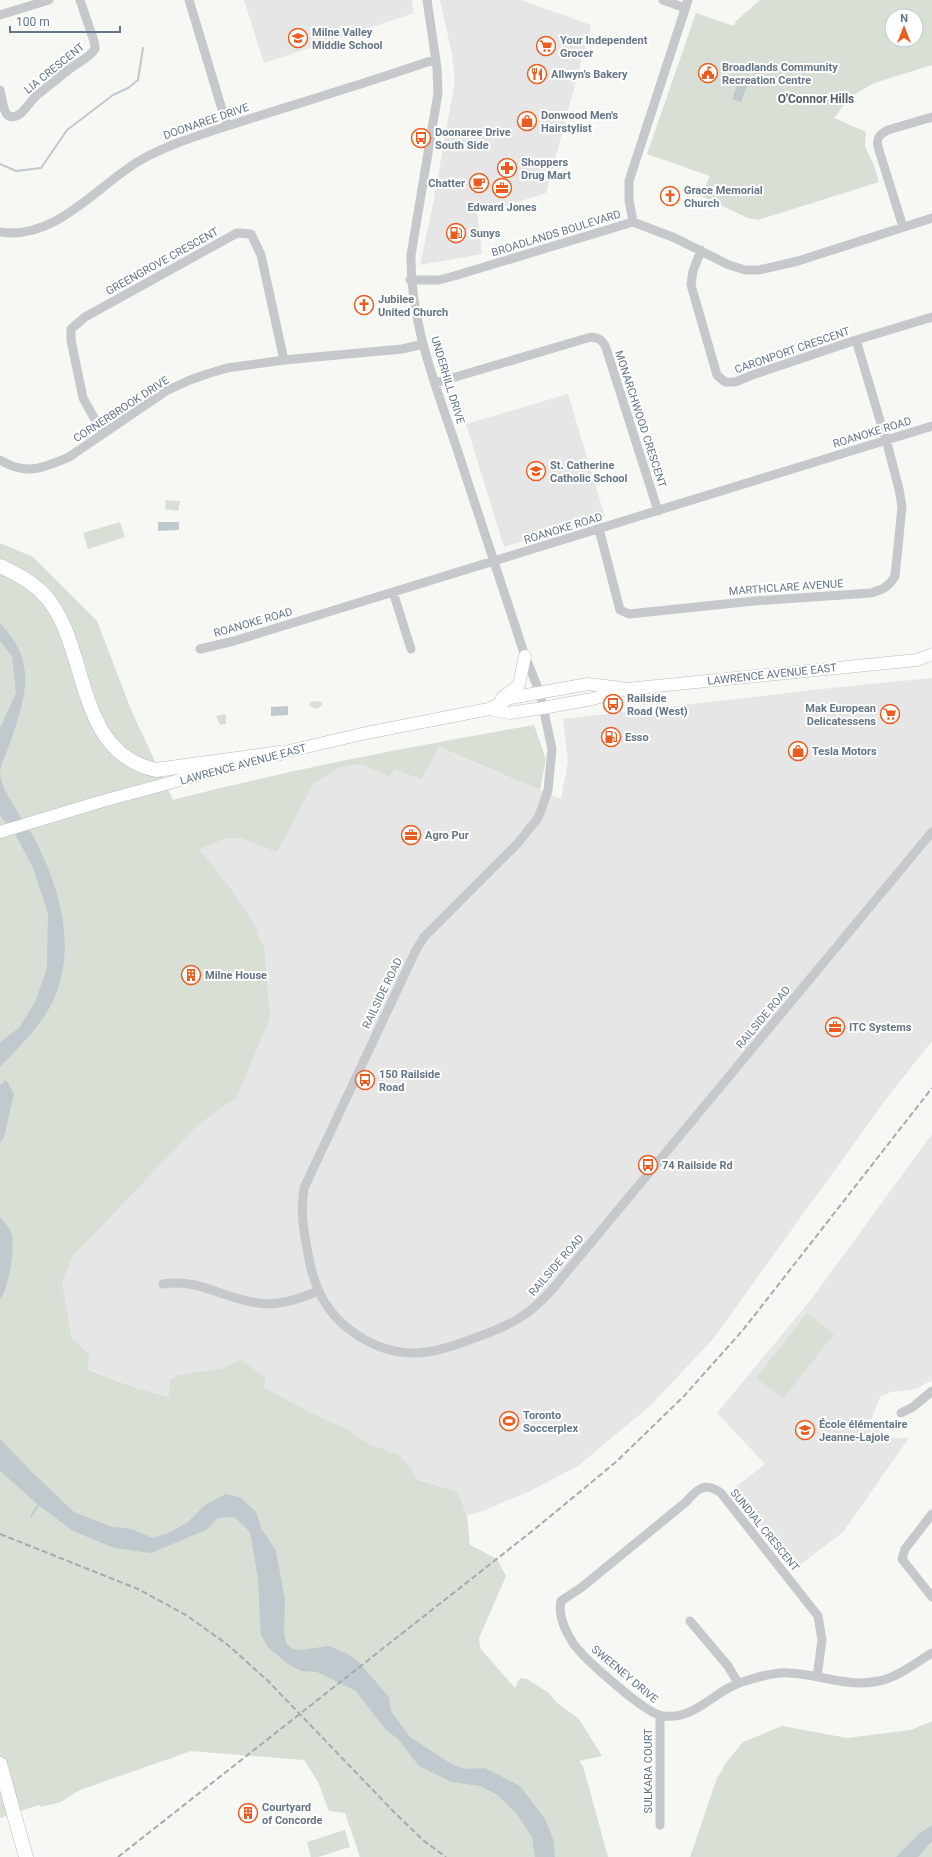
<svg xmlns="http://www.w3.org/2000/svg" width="932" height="1857" font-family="Roboto,sans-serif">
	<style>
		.built { fill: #e5e6e5 }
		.green { fill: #d8dfd5; fill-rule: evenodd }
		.water { fill: #bfc9ce }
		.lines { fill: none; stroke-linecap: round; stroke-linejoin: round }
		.stream { stroke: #bfc9ce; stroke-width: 2 }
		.major-casing { stroke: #b8bcc0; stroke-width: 13 }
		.highway-casing { stroke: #b7bbbe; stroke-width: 15 }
		.minor { stroke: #c5c9cc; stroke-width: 9 }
		.major { stroke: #fff; stroke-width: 12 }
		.highway { stroke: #fff; stroke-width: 14 }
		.rail { stroke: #a5abb1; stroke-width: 2; stroke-dasharray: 6 3; stroke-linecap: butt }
		.labels { text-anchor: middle; stroke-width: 4; stroke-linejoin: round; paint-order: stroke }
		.poi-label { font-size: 11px; font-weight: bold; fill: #657687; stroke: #fff; text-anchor: start }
		.street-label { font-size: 11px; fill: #657687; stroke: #fff }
		.neighbourhood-label { font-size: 12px; font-weight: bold; fill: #535f6b; stroke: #fff }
	</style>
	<rect width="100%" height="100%" fill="#f7f7f4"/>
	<!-- built -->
	<path class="built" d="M244 0H412L414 13 264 63Z
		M440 0H521L591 25 546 193 486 212H477L482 254 420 265 433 204 455 81 452 54Z
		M568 394 605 517 504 547 466 424Z
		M932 678V1041L886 1099 713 1339 651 1405 578 1466 530 1491 483 1511 467 1516 458 1492 136 1388 77 1364 59 1270 198 1125 236 1098 204 865 197 850 226 838H240L277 852 314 783 341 767 362 764 388 777 395 770 421 779 438 747 561 799 568 762 563 719 831 688Z
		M932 1134V1380L916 1389 891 1392 880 1397 870 1422 886 1438H909L843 1532 793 1570 732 1490 765 1464 717 1413 813 1297Z"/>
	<!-- green -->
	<path class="green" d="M760 0H932V65L874 83 850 97 834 118 866 132 865 147 873 163 879 182 758 220 748 218 701 196 710 176 647 154 696 13 734 26 736 21ZM892 16H916V40H892Z
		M166 500 180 501 178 511 165 509Z
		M120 522 125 537 88 549 83 533Z
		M0 543 33 557 97 621 132 712 173 800C292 769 413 746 534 725L546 759 540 790 439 747 421 779 395 770 388 777 362 764 341 767 314 783 277 852 240 838H226L198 850C208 856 251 916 256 927 259 936 258 939 264 947L270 1018 236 1098 198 1125 72 1257 62 1283 72 1339 89 1354 87 1369 136 1388 169 1397 170 1380 179 1375 221 1369 240 1360 266 1378 264 1388 313 1414 348 1430 369 1444 400 1456 413 1472 416 1479 458 1492 467 1516 470 1545 497 1559 506 1576 479 1638 480 1648 515 1688 520 1678 527 1679 549 1693 556 1702 579 1719 602 1756 579 1761 583 1766 608 1857H360L345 1813 329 1811 318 1782 304 1760 191 1751 80 1790 61 1802 41 1807 39 1805 0 1818Z
		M319 701 322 703V705L317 709 309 706 311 702Z
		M224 714 226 715V724L220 725 216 716Z
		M807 1313 834 1334 783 1399 756 1378Z
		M932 1721V1857H690L717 1778 723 1769 724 1765 743 1742 782 1726 847 1738 911 1730Z
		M345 1830 350 1847 318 1857H311L307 1842Z"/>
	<!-- water -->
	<path class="water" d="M740 77 749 80 741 102 732 99Z
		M158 522H179V530L158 531Z
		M0 623C38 663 26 696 10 743 7 751 1 763 0 772 0 790 24 820 33 836 38 844 41 853 45 861 64 905 74 955 53 1001 41 1026 19 1047 0 1067V1042L19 1028 35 1002 47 968 48 913 33 868 12 828 2 819 0 814V728L16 693 12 656 0 641Z
		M288 706V715L271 716V707Z
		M6 1080 14 1094 4 1137 0 1143V1085Z
		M0 1217C3 1222 10 1227 11 1232 16 1246 9 1288 0 1299Z
		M0 1439 33 1473 74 1512 112 1527 132 1529 152 1538 169 1533 188 1522 205 1505 226 1494 241 1498 256 1512 261 1528 276 1551 285 1600 284 1632 286 1643 292 1649 302 1650 328 1646 346 1653 357 1660 389 1697 391 1711 410 1737 453 1765 467 1769 485 1768 520 1786 545 1819 553 1839 555 1857H535L532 1837 517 1814 496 1794 480 1786 452 1782 419 1766 398 1739 385 1729 356 1691 317 1672 301 1671 288 1664 268 1647 261 1635 258 1579 250 1532 235 1517 218 1518 206 1530 151 1553 114 1548 73 1531 36 1503 0 1471Z
		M932 1825V1841L918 1857H896L920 1833Z"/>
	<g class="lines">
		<!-- stream -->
		<path class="stream" d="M0 164 16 171 41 168 67 130 113 95 128 88 138 80 143 48
			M31 1516 39 1504"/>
		<!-- major casing -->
		<g class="major-casing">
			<path id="major" d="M502 698 519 685 525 656
				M489 709 510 698 588 684 621 688
				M272 755 366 733 489 709 509 713 543 708 592 699 627 689 917 660 932 654
				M0 832 99 802 243 763"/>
		</g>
		<!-- highway casing -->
		<g class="highway-casing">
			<path id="highway" d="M0 566C18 574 39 586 51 603 89 656 77 753 156 770L280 753
				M0 1764 26 1857"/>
		</g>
		<!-- minor -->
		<path class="minor" d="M189 0 227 126
			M427 0 437 68 438 93 411 255C410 323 436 386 457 449 480 518 502 587 525 656L540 693 552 749 548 790 542 808 538 818 518 843 424 937 416 950 304 1188C300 1211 304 1232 308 1254 310 1266 313 1278 318 1289 334 1327 376 1354 417 1353 436 1352 454 1346 472 1339 509 1326 529 1317 555 1286L932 832
			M663 0 685 8
			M0 15 49 0
			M0 90C2 97 3 113 9 116 20 121 30 101 37 95 49 86 60 76 71 68 80 61 89 58 95 49L94 41 80 0
			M633 222 629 200V181L688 0
			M903 227 878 147C876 138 880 134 888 130L932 117
			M0 232C55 241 97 186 139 161 172 142 210 132 246 120 309 100 373 81 436 59
			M701 250 693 271 691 285 717 375 725 382H735L755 374 856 340 932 317
			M410 280H439L454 276 633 222 675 238 729 265 745 270H759L798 261 932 218
			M435 383 591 337C599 338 603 340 606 348L658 511
			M103 434 83 398 71 340V329L85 317 237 233 251 234 261 255 284 360
			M0 460C27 476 43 468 69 457L166 391 190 380 207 374 227 368 284 360 402 349 423 344
			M599 529 620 610 629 614 754 601 871 593C882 590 890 586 895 576L902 507 899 489 888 447 856 340
			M393 592 411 649
			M200 649 234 641 932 426
			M163 1284C199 1278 224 1299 258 1303 279 1306 299 1299 318 1291
			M901 1413 913 1407 932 1391
			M932 1514 905 1549 902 1559 932 1597
			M690 1621 728 1666 738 1683
			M817 1677 822 1640 818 1616 721 1493C705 1481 697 1489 686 1502L582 1587 561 1601C558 1615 565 1631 573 1643 583 1658 647 1715 663 1716 697 1720 715 1689 745 1681 759 1677 774 1672 789 1673 820 1674 848 1688 879 1681 898 1677 915 1663 932 1653
			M660 1825V1716"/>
		<!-- major -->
		<use href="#major" class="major"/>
		<!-- highway -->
		<use href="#highway" class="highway"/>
		<!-- rail -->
		<path class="rail" d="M0 1534 138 1589 186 1615 228 1645 268 1681 395 1813 424 1841 446 1857
			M118 1857 536 1528 616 1462 684 1396 743 1330 932 1088"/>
	</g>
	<!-- icons -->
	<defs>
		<g id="school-ring" transform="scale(1)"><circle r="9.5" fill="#fff" stroke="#eb5c21" stroke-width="1.5"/><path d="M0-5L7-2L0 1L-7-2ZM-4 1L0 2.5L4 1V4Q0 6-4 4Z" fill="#eb5c21"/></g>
		<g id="supermarket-ring" transform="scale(1)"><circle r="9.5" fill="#fff" stroke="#eb5c21" stroke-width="1.5"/><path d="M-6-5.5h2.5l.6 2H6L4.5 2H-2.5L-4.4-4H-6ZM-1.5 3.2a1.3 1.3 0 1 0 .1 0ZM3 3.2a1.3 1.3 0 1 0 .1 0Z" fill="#eb5c21"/></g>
		<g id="civic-ring" transform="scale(1)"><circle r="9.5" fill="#fff" stroke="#eb5c21" stroke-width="1.5"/><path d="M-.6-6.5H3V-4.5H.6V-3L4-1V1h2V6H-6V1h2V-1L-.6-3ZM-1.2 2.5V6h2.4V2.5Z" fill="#eb5c21"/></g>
		<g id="restaurant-ring" transform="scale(1)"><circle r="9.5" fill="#fff" stroke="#eb5c21" stroke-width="1.5"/><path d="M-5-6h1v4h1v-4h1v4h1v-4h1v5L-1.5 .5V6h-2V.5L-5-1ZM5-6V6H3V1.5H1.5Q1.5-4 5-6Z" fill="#eb5c21"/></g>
		<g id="shop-ring" transform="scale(1)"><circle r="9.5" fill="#fff" stroke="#eb5c21" stroke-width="1.5"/><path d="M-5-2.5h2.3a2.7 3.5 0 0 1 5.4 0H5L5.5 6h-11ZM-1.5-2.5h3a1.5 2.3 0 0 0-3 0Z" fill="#eb5c21"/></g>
		<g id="bus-ring" transform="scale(1)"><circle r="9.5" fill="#fff" stroke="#eb5c21" stroke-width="1.5"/><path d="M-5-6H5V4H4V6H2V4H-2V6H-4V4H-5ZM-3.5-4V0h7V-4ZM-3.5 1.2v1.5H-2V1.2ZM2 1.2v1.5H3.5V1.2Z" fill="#eb5c21"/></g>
		<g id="pharmacy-ring" transform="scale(1)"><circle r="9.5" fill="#fff" stroke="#eb5c21" stroke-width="1.5"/><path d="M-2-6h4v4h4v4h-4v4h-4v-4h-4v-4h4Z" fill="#eb5c21"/></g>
		<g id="cafe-ring" transform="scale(1)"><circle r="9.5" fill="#fff" stroke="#eb5c21" stroke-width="1.5"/><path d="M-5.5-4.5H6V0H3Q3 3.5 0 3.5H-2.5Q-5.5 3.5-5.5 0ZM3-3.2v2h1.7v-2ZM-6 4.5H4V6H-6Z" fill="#eb5c21"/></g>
		<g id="office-ring" transform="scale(1)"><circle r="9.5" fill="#fff" stroke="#eb5c21" stroke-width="1.5"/><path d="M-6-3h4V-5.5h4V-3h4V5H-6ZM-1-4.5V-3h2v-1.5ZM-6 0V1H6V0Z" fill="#eb5c21"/></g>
		<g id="church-ring" transform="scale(1)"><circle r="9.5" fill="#fff" stroke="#eb5c21" stroke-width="1.5"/><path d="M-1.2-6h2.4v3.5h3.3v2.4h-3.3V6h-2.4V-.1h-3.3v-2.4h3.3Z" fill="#eb5c21"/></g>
		<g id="fuel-ring" transform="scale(1)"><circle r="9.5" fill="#fff" stroke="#eb5c21" stroke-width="1.5"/><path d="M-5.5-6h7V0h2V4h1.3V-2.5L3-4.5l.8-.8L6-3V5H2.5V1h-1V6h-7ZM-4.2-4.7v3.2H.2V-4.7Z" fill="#eb5c21"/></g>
		<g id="building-ring" transform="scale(1)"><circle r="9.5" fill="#fff" stroke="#eb5c21" stroke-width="1.5"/><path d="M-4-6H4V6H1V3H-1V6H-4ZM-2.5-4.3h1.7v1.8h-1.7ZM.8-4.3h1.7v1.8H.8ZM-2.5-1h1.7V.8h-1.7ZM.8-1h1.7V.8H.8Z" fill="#eb5c21"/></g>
		<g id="stadium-ring" transform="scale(1)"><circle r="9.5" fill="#fff" stroke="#eb5c21" stroke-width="1.5"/><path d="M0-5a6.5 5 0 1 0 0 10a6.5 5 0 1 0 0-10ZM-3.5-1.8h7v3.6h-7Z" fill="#eb5c21"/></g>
	</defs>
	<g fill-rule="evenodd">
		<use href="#school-ring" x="298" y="38"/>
		<use href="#supermarket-ring" x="546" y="46"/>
		<use href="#civic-ring" x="708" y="73"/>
		<use href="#restaurant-ring" x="537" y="74"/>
		<use href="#shop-ring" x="527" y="121"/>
		<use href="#bus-ring" x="421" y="138"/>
		<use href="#pharmacy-ring" x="507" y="168"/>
		<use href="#cafe-ring" x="479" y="183"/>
		<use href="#office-ring" x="502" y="188"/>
		<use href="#church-ring" x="670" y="196"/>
		<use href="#fuel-ring" x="456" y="233"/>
		<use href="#church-ring" x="364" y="305"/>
		<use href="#school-ring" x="536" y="471"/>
		<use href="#bus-ring" x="613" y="704"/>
		<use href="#supermarket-ring" x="890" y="714"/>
		<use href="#fuel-ring" x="611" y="737"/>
		<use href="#shop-ring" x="798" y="751"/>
		<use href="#office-ring" x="411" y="835"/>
		<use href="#building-ring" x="191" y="975"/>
		<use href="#office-ring" x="835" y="1027"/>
		<use href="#bus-ring" x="365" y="1080"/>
		<use href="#bus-ring" x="648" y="1165"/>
		<use href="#stadium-ring" x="509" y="1421"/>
		<use href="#school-ring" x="805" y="1430"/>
		<use href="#building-ring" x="248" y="1813"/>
	</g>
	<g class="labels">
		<!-- poi labels -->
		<g class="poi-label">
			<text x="312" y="36">Milne Valley<tspan x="312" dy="13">Middle School</tspan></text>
			<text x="560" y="44">Your Independent<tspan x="560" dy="13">Grocer</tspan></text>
			<text x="722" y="71">Broadlands Community<tspan x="722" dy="13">Recreation Centre</tspan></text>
			<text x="551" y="78">Allwyn’s Bakery</text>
			<text x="541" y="119">Donwood Men's<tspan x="541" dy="13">Hairstylist</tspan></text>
			<text x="435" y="136">Doonaree Drive<tspan x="435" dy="13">South Side</tspan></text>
			<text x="521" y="166">Shoppers<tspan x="521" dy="13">Drug Mart</tspan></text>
			<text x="465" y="187" text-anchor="end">Chatter</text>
			<text x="684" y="194">Grace Memorial<tspan x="684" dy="13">Church</tspan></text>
			<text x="502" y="211" text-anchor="middle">Edward Jones</text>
			<text x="470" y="237">Sunys</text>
			<text x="378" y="303">Jubilee<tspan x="378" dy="13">United Church</tspan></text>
			<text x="550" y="469">St. Catherine<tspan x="550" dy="13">Catholic School</tspan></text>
			<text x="627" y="702">Railside<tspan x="627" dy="13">Road (West)</tspan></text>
			<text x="876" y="712" text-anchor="end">Mak European<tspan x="876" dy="13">Delicatessens</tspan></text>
			<text x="625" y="741">Esso</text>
			<text x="812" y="755">Tesla Motors</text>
			<text x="425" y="839">Agro Pur</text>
			<text x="205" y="979">Milne House</text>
			<text x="849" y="1031">ITC Systems</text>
			<text x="379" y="1078">150 Railside<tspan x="379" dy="13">Road</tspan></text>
			<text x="662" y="1169">74 Railside Rd</text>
			<text x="523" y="1419">Toronto<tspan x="523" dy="13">Soccerplex</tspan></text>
			<text x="819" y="1428">École élémentaire<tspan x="819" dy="13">Jeanne-Lajoie</tspan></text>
			<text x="262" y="1811">Courtyard<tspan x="262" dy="13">of Concorde</tspan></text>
		</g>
		<!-- street labels -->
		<g class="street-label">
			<text transform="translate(54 68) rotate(-39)" y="4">LIA CRESCENT</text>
			<text transform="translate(206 121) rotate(-19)" y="4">DOONAREE DRIVE</text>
			<text transform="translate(556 233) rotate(-17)" y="4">BROADLANDS BOULEVARD</text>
			<text transform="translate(162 261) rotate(-29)" y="4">GREENGROVE CRESCENT</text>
			<text transform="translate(792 350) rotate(-19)" y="4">CARONPORT CRESCENT</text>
			<text transform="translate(448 380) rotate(73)" y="4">UNDERHILL DRIVE</text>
			<text transform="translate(121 409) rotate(-33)" y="4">CORNERBROOK DRIVE</text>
			<text transform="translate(641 419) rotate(72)" y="4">MONARCHWOOD CRESCENT</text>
			<text transform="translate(872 432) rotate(-17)" y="4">ROANOKE ROAD</text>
			<text transform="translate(563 528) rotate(-17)" y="4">ROANOKE ROAD</text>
			<text transform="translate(786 587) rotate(-4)" y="4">MARTHCLARE AVENUE</text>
			<text transform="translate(253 622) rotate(-16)" y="4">ROANOKE ROAD</text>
			<text transform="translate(772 674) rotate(-6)" y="4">LAWRENCE AVENUE EAST</text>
			<text transform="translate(243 764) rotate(-15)" y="4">LAWRENCE AVENUE EAST</text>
			<text transform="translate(382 993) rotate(-64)" y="4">RAILSIDE ROAD</text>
			<text transform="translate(763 1017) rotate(-50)" y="4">RAILSIDE ROAD</text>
			<text transform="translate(556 1265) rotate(-49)" y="4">RAILSIDE ROAD</text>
			<text transform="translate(765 1530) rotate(51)" y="4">SUNDIAL CRESCENT</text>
			<text transform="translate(625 1674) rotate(40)" y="4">SWEENEY DRIVE</text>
			<text transform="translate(648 1771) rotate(-90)" y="4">SULKARA COURT</text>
		</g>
		<!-- neighbourhood labels -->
		<g class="neighbourhood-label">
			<text x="816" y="103">O'Connor Hills</text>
		</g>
	</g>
	<!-- north arrow -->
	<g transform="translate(904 28)"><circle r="19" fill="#ffffff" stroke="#c1c8cf"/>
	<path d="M0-3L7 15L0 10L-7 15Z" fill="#eb5c21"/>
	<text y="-6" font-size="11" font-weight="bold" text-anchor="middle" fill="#657687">N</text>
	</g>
	<!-- scale -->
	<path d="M10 26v6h110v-6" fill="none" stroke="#657687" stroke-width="2"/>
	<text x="16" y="26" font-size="12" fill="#657687" stroke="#ffffff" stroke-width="3" paint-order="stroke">100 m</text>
</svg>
